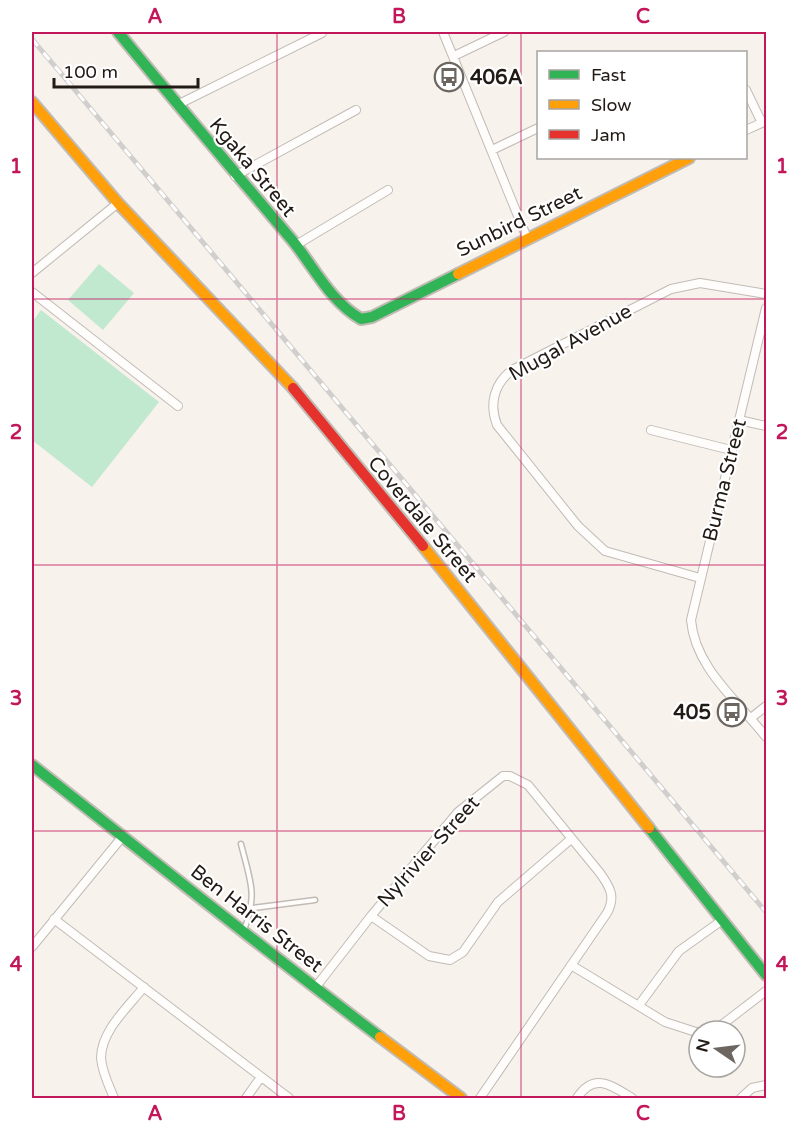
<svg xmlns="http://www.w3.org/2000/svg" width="798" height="1130" font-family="'Varela Round',sans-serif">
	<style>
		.green { fill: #c1e9cf }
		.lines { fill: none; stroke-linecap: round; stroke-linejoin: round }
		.lane-casing { stroke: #c1bbb5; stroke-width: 7 }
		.street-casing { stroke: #c1bbb5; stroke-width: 10 }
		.fast-casing { stroke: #c1bbb5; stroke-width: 14 }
		.slow-casing { stroke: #c1bbb5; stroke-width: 14 }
		.jam-casing { stroke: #c1bbb5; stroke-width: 14 }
		.lane { stroke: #fefdfc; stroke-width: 4 }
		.street { stroke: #fefdfc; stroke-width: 8 }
		.fast { stroke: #30b455; stroke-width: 10 }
		.slow { stroke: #ff9f0a; stroke-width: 10 }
		.jam { stroke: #e5322d; stroke-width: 10 }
		.rail-casing { stroke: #d1cfcd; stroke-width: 5 }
		.rail { stroke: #fff; stroke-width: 3; stroke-dasharray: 9; stroke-linecap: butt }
		.grid { fill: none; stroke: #c2185b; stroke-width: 1.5; stroke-opacity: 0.55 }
		.labels { text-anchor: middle; stroke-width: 4.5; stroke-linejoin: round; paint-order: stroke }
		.poi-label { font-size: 20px; font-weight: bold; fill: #221b15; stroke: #fff; text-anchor: start }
		.street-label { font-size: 20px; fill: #221b15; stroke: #fff }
		.neatline { fill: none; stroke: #c2185b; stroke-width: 2 }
		.grid-label { font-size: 20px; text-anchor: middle; font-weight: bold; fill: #c2185b }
	</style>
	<rect width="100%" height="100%" fill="#f8f2ec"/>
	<!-- green -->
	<path class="green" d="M99 264 134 293 103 330 68 300Z
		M41 310 159 402 92 487 32 440V322Z"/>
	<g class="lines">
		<!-- lane casing -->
		<g class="lane-casing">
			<path id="lane" d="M241 844C251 884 258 894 243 933
				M253 908 315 900"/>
		</g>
		<!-- street casing -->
		<g class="street-casing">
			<path id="street" d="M443 32 527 238
				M454 56 504 32
				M746 90 762 123
				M177 105 322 33
				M746 130 766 121
				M492 150 538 128
				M235 176 356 110
				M296 245 388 190
				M32 273 118 203
				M32 292 178 406
				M766 308 691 620C695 668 738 701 766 737
				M739 420 766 426
				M651 430 731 450
				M700 578 605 551 578 526 497 425C489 404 494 384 512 370L671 289 700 283 766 294
				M751 718 766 706
				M371 916 429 956 450 960 463 952 498 902 571 839
				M54 919 289 1098
				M32 947 123 836
				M571 965 665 1022 699 1033
				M315 988 371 916 458 812 503 776H510L528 785 600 873C610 887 616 897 607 913L480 1098
				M639 1005 679 951 721 921
				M709 1031 719 1027 766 991
				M114 1098C109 1086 102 1072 101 1058 101 1031 128 1007 144 987
				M246 1098 261 1077
				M577 1098C594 1072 611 1085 632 1098
				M741 1098 752 1088 766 1085"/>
		</g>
		<!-- fast casing -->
		<g class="fast-casing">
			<path id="fast" d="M118 32C175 102 234 171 292 240 314 267 330 301 361 319L372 317 458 274
				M32 765C148 856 263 949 380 1037
				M649 828 766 975"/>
		</g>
		<!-- slow casing -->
		<g class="slow-casing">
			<path id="slow" d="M32 102 118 203 293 388
				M458 274 689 158
				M423 546 649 828
				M380 1037 461 1098"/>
		</g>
		<!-- jam casing -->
		<g class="jam-casing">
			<path id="jam" d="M293 388 423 546"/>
		</g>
		<!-- lane -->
		<use href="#lane" class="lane"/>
		<!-- street -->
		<use href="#street" class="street"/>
		<!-- fast -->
		<use href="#fast" class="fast"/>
		<!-- slow -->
		<use href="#slow" class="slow"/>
		<!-- jam -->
		<use href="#jam" class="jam"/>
		<!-- rail casing -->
		<g class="rail-casing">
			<path id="rail" d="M32 39 766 912"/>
		</g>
		<!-- rail -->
		<use href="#rail" class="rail"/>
	</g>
	<!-- grid -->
	<path class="grid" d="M277 32V1098M521 32V1098M32 299H766M32 565H766M32 831H766"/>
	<!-- icons -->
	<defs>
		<g id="bus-ring" transform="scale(1.5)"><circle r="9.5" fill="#fff" stroke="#6d6660" stroke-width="1.5"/><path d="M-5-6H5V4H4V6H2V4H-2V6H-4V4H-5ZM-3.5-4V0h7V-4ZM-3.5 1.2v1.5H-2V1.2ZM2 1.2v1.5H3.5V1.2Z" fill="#6d6660"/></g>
	</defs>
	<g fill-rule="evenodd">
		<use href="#bus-ring" x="449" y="77"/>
		<use href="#bus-ring" x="732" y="712"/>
	</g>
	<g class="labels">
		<!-- poi labels -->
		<g class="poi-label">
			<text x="470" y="84">406A</text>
			<text x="711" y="719" text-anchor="end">405</text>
		</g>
		<!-- street labels -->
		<g class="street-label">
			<text transform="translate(253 167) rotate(50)" y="7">Kgaka Street</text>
			<text transform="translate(519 221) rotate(-26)" y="7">Sunbird Street</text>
			<text transform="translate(570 342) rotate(-29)" y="7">Mugal Avenue</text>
			<text transform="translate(724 480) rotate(-76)" y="7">Burma Street</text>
			<text transform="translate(423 519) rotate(50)" y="7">Coverdale Street</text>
			<text transform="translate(428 851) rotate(-48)" y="7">Nylrivier Street</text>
			<text transform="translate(257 918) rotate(38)" y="7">Ben Harris Street</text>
		</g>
	</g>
	<!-- border -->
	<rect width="798" height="1130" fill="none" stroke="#ffffff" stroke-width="66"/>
	<!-- legend -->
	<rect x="537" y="51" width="210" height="108" fill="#ffffff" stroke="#a7a4a1" stroke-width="1.5"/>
	<rect x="549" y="70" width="30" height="9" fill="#30b455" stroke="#a7a4a1" stroke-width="1.5"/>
	<text x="591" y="81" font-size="18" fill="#221b15">Fast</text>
	<rect x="549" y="100" width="30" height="9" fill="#ff9f0a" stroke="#a7a4a1" stroke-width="1.5"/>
	<text x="591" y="111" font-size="18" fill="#221b15">Slow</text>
	<rect x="549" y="130" width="30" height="9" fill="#e5322d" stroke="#a7a4a1" stroke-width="1.5"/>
	<text x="591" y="141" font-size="18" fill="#221b15">Jam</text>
	<!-- north arrow -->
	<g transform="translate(717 1049) rotate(284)"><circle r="28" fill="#ffffff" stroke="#a7a4a1" stroke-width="1.5"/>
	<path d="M0-4.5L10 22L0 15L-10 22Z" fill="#6d6660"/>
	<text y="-9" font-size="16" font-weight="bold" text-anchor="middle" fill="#221b15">N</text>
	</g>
	<!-- scale -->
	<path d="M54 78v9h144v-9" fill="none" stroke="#221b15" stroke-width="3"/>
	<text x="63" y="78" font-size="18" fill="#221b15" stroke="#ffffff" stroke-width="4.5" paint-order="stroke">100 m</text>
	<rect x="33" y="33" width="732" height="1064" class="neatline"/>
	<g class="grid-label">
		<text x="155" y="23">A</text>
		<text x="399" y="23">B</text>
		<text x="643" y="23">C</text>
		<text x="16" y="173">1</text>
		<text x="782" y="173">1</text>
		<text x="16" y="439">2</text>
		<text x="782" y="439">2</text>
		<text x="16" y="705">3</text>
		<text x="782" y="705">3</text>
		<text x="16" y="971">4</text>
		<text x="782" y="971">4</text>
		<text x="155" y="1120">A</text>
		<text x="399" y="1120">B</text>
		<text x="643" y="1120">C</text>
	</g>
</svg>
